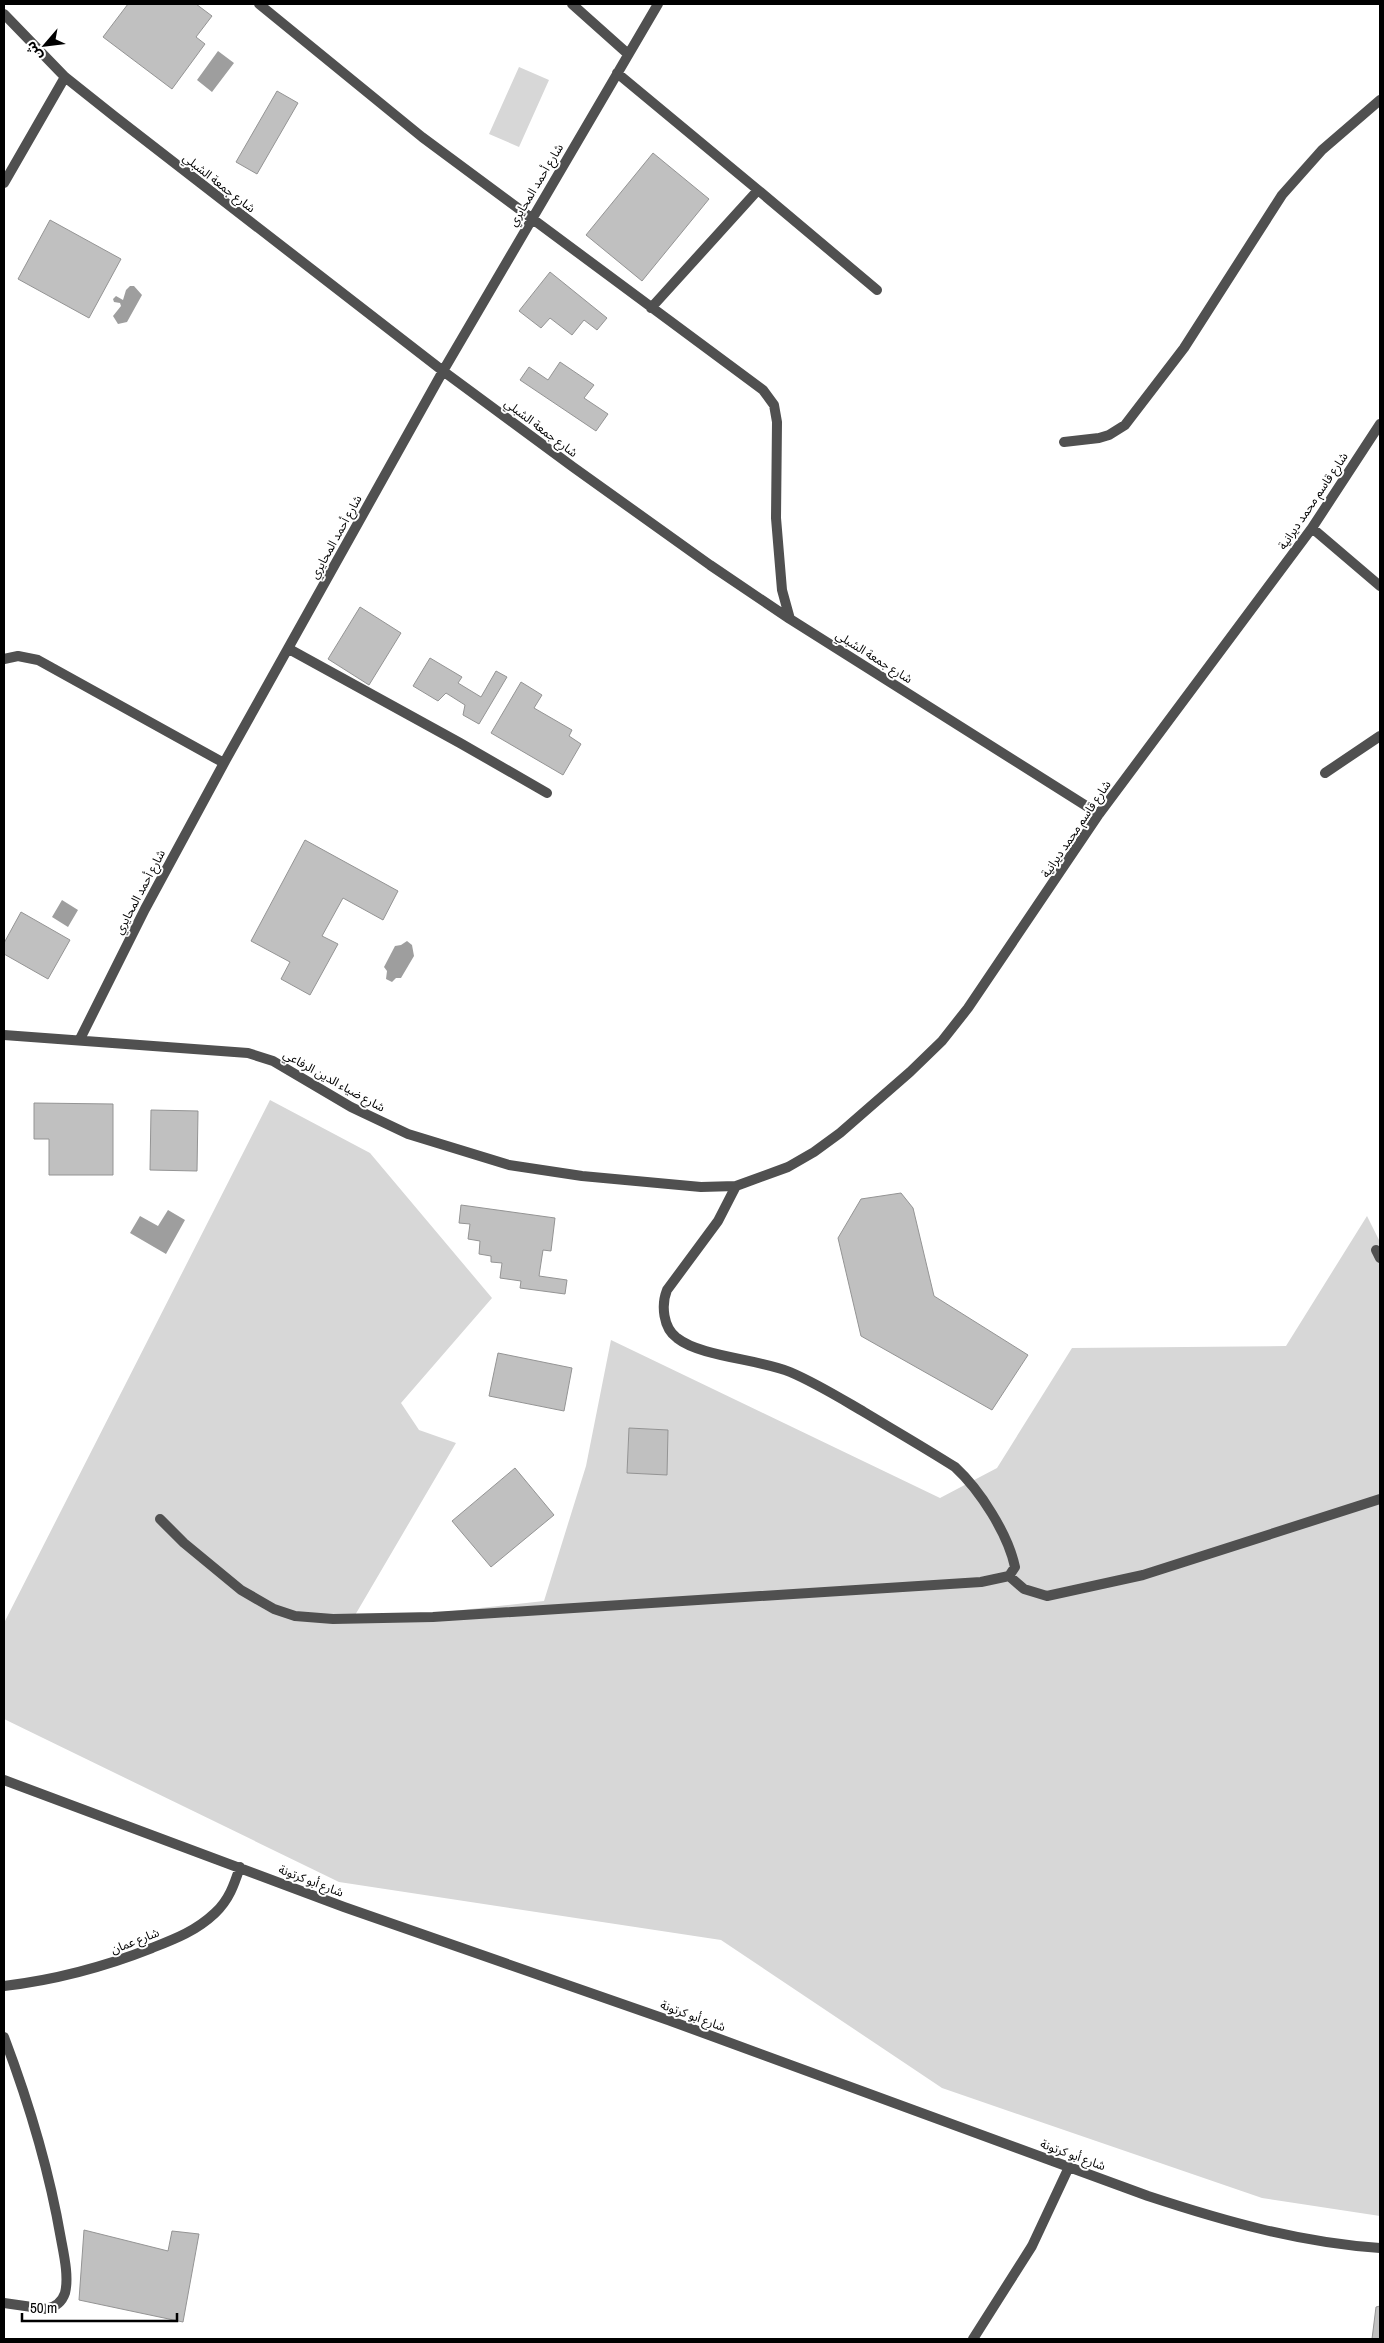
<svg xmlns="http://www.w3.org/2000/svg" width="1384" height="2343" font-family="'Archivo Narrow','Noto Sans Arabic',sans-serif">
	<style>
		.green { fill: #d7d7d7 }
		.water { fill: #9e9e9e }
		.building { fill: #c0c0c0; stroke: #949494 }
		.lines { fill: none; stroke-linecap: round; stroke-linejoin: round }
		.minor { stroke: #505050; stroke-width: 10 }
		.labels { text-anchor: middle; stroke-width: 4; stroke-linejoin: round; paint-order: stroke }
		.street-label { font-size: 12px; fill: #000; stroke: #fff }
	</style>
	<rect width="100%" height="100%" fill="#fff"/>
	<!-- green -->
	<path class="green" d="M519 67 549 80 519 147 489 134Z
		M270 1100 370 1153 492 1298 401 1403 419 1430 456 1443 351 1622 544 1601 586 1466 611 1340 940 1498 997 1468 1072 1348 1286 1346 1367 1216 1380 1242V2216L1262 2198 942 2088 721 1940 339 1882 4 1719V1623Z"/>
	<!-- water -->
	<path class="water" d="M218 51 234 63 212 92 197 80Z
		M130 286H134L142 295 127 322 118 324 113 316 121 306 120 303 114 302 113 299 116 296 123 300 126 290Z
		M62 900 78 910 68 927 52 917Z
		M407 941 412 945 414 956 401 978H396L392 982 386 979 387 971 384 967 395 946 401 945Z
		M168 1210 185 1220 166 1254 130 1233 140 1216 158 1226Z"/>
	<!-- building -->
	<path class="building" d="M128 4H196L212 16 196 37 205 44 172 89 103 37Z
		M277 91 298 103 257 174 236 162Z
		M653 153 709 199 642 281 586 235Z
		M50 220 121 259 89 318 18 279Z
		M550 272 607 318 597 330 584 320 572 335 550 318 541 328 519 311Z
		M560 362 594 385 584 398 608 414 596 431 520 380 529 367 548 380Z
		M360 607 401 633 369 685 328 659Z
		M430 658 462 677 458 683 481 697 496 671 507 677 479 724 463 715 465 705 446 693 438 701 413 686Z
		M521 682 542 695 534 708 572 730 569 736 581 744 563 775 491 733Z
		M305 840 398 891 383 920 343 898 322 936 338 944 310 995 281 979 290 962 251 941Z
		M21 912 70 940 48 979 4 954V943Z
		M34 1103 113 1104V1175H49V1139H34Z
		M151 1110 198 1111 197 1171 150 1170Z
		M901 1193 913 1208 934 1296 1028 1355 992 1410 861 1336 838 1238 861 1199Z
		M461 1205 555 1218 551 1251 543 1250 539 1276 567 1280 565 1294 520 1288 521 1281 500 1278 502 1263 491 1262V1256L479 1254 480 1241 468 1239 470 1224 459 1223Z
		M498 1353 572 1368 564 1411 489 1396Z
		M629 1428 668 1430 667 1475 627 1473Z
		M515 1468 554 1515 491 1567 452 1521Z
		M84 2230 168 2251 172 2231 199 2234 183 2322 79 2300Z
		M1380 2306V2339H1372L1376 2307Z"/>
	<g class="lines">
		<!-- minor -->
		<path class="minor" d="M259 4 422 137 763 390 774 405 777 422 776 518 782 590 790 619
			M572 4 628 54
			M4 14 65 77 114 116 443 371 573 467 710 565 790 619 1099 814
			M617 73 758 190
			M4 183 65 77
			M651 308 758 190 877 290
			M1064 442 1099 438 1109 435 1125 425 1184 348 1282 195 1322 150 1380 100
			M1312 528 1380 586
			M289 649 460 743 547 793
			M4 659 18 656 38 660 224 763
			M1325 773 1380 736
			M4 1035 248 1053 273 1061 351 1107 408 1134 509 1165 582 1176 701 1187 736 1186 788 1167 814 1152 840 1133 910 1072 942 1041 968 1008 1099 814 1312 528 1380 424
			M80 1039 145 909 224 763 443 371 658 4
			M1376 1250 1380 1258
			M160 1519 184 1543 241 1590 274 1609 295 1616 333 1619 433 1617 981 1582 1009 1576 1015 1567C1008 1534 980 1490 955 1467 925 1448 894 1430 864 1412 840 1398 816 1383 790 1372 759 1359 701 1357 677 1338 663 1328 661 1305 667 1290L718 1221 736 1186
			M1009 1576 1024 1589 1047 1596 1143 1575 1380 1499
			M4 1780 344 1907 668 2020 1148 2196C1224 2221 1301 2243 1380 2248
			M4 1986C55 1980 104 1967 152 1948 175 1939 196 1931 215 1913 229 1900 234 1885 240 1867
			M4 2037C29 2103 49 2169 61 2239 64 2255 69 2277 65 2293 62 2302 56 2307 46 2309L4 2303
			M973 2339 1032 2246 1069 2167"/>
	</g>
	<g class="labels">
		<!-- street labels -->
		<g class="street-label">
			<text transform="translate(219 183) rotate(38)" y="4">شارع جمعة الشبلي</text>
			<text transform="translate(536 185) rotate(-59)" y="4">شارع أحمد المحايري</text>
			<text transform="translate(541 428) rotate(37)" y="4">شارع جمعة الشبلي</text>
			<text transform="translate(1313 501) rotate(-56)" y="4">شارع قاسم محمد ديرانية</text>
			<text transform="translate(336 537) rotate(-61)" y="4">شارع أحمد المحايري</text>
			<text transform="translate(874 657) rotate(32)" y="4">شارع جمعة الشبلي</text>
			<text transform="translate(1076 829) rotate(-56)" y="4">شارع قاسم محمد ديرانية</text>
			<text transform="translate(140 892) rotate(-62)" y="4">شارع أحمد المحايري</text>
			<text transform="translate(334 1081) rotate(29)" y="4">شارع ضياء الدين الرفاعي</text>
			<text transform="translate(311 1881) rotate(21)" y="4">شارع أبو كرتونة</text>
			<text transform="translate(135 1941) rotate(-21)" y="4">شارع عمان</text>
			<text transform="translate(693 2016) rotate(20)" y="4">شارع أبو كرتونة</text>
			<text transform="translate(1073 2155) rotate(20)" y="4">شارع أبو كرتونة</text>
		</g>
	</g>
	<!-- border -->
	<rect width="1384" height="2343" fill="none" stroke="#000000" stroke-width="10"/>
	<!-- north arrow -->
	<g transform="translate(45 45) rotate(242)" stroke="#ffffff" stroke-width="4" paint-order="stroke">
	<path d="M0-4L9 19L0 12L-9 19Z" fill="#000000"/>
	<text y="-8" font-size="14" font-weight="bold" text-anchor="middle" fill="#000000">ش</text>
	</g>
	<!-- scale -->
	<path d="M22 2313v8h155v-8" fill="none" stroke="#000000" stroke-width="2.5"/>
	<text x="30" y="2313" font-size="15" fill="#000000" stroke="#ffffff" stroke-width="4" paint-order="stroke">50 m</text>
</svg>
